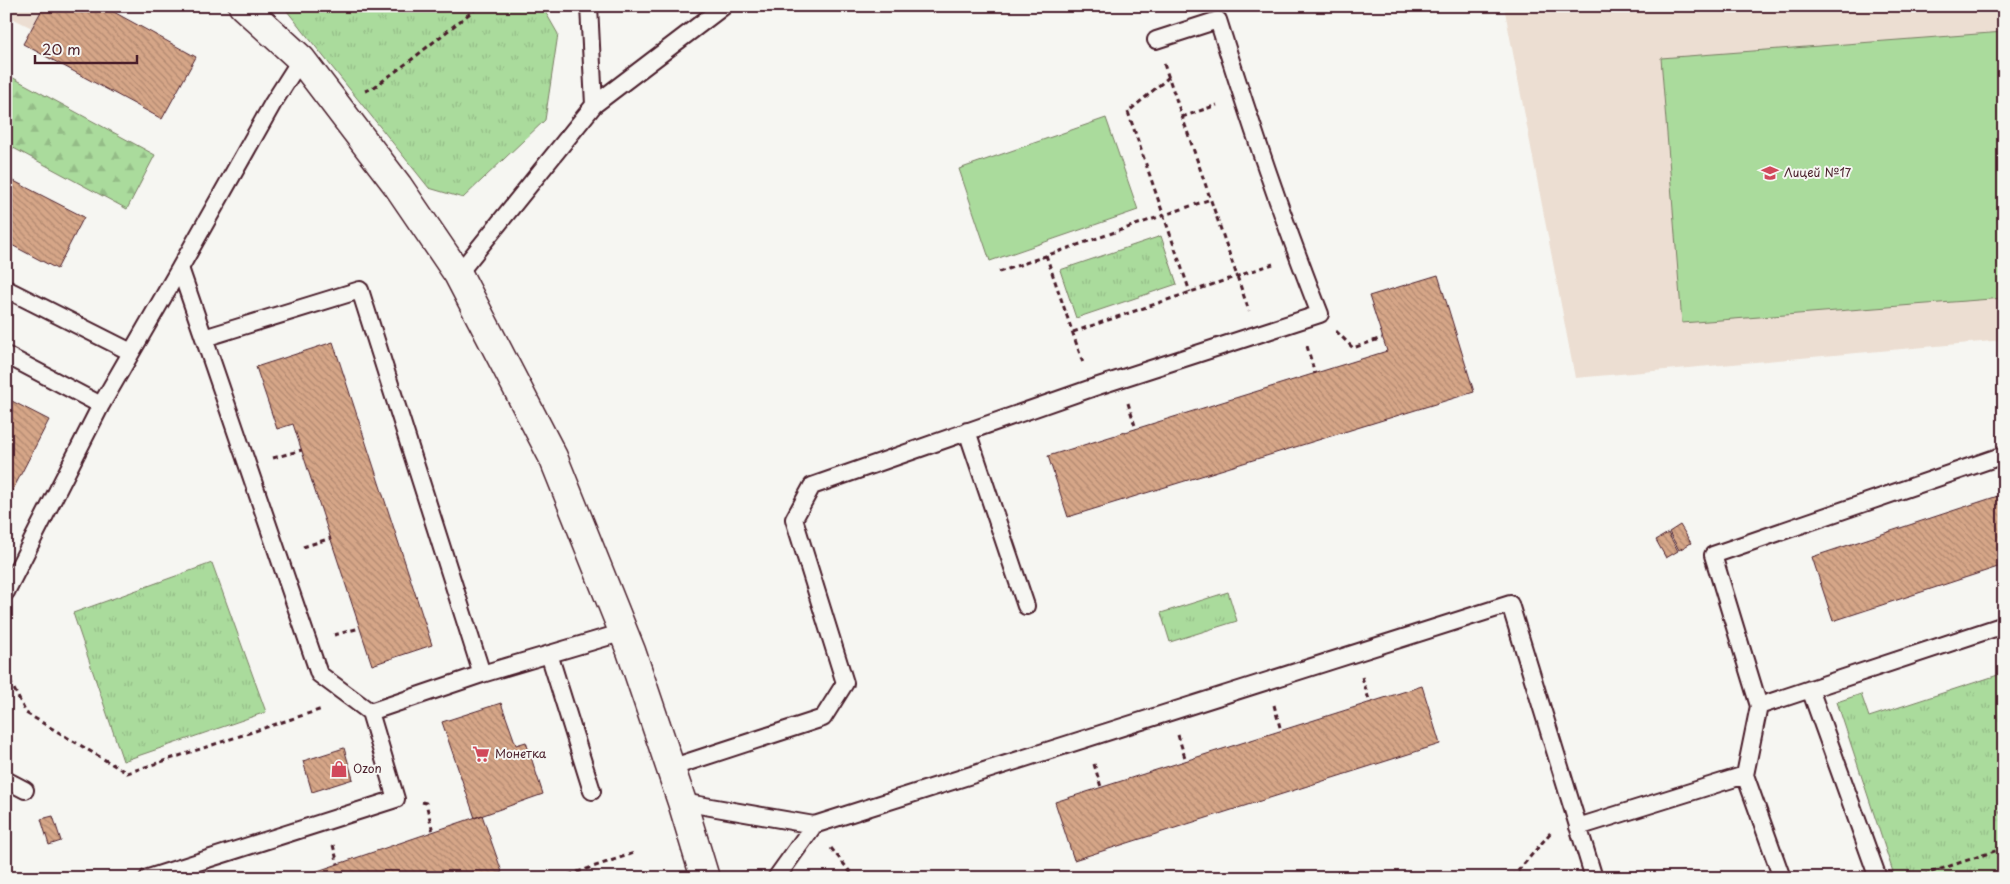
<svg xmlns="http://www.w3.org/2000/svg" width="2010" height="884" font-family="'Playpen Sans',sans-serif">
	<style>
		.built { fill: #ecded2 }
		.grass { fill: url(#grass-tufts); stroke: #7a7d64 }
		.forest { fill: url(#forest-firs); stroke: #7a7d64 }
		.garden { fill: #aadb9c; stroke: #7a7d64 }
		.building { fill: url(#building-back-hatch); stroke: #4a1f2b }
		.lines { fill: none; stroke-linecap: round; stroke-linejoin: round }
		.lane-casing { stroke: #4a1f2b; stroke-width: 20 }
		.street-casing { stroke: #4a1f2b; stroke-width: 31 }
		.path { stroke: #4a1f2b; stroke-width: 3; stroke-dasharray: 5 4; stroke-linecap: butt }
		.lane { stroke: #f6f6f2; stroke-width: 16 }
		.street { stroke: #f6f6f2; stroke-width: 28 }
		.labels { text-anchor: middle; stroke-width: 4; stroke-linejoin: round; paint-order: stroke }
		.poi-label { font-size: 12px; fill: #4a1f2b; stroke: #f6f6f2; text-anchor: start }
	</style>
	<defs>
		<pattern id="grass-tufts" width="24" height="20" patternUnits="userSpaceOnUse" patternTransform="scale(1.25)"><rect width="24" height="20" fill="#aadb9c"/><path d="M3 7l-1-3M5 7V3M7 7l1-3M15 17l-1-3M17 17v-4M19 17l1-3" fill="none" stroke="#94bc87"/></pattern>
		<pattern id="forest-firs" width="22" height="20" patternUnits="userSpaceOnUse" patternTransform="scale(1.25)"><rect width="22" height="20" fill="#aadb9c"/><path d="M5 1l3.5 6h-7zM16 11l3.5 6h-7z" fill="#94bc87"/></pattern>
		<pattern id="building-back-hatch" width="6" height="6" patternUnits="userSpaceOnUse" patternTransform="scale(1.25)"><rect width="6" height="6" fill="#d6a688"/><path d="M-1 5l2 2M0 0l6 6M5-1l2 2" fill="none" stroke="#b0876f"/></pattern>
	</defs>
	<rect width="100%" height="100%" fill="#f6f6f2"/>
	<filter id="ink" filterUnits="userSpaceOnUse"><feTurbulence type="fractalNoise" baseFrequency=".02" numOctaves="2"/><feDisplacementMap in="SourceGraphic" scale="10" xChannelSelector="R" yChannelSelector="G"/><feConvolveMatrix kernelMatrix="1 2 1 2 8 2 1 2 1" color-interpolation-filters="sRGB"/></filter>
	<g filter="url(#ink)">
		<!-- built -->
		<path class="built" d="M6 6H44L32 28 6 15Z
			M1504 6H2004V340L1575 378Z"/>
		<!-- grass -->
		<path class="grass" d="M283 6H542L558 34 545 120 463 198 429 188Z
			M1161 236 1177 284 1076 318 1060 270Z
			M212 563 266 712 123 761 73 613Z
			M1228 592 1237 621 1170 642 1161 613Z
			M2004 673V878H1895L1837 702 1861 694 1869 717Z"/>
		<!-- forest -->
		<path class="forest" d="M6 74 155 155 127 209 6 144Z"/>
		<!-- garden -->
		<path class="garden" d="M2004 32V298L1682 323 1661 58Z
			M1106 118 1138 210 990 261 959 169Z"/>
		<!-- building -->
		<path class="building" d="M44 6H115L112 11 196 57 162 119 23 44Z
			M6 177 84 217 57 269 6 242Z
			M1438 275 1474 392 1068 517 1048 456 1387 351 1369 296Z
			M333 342 432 645 372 665 293 424 277 429 256 367Z
			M6 398 49 420 6 503Z
			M2004 494V565L1833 621 1812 557Z
			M1680 525 1691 543 1679 550 1669 532Z
			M1668 533 1678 551 1666 558 1656 540Z
			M1422 686 1440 744 1074 860 1055 802Z
			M501 703 516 745 526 742 543 794 475 818 442 722Z
			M344 748 353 779 312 792 303 761Z
			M482 815 502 872 486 878H297Z
			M53 816 61 841 49 845 41 819Z"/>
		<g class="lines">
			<!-- lane casing -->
			<g class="lane-casing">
				<path id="lane" d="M589 6 594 105
					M301 59 273 103 180 268 319 674 370 712
					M458 274 594 105 724 6
					M6 289 131 352
					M204 338 360 290 482 674
					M6 355 101 405
					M967 431 1026 606
					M6 592 101 405 180 268
					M549 654 592 791
					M1810 689 1878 878
					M1759 706 1713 555 2004 455
					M670 768 823 718 845 683 794 519 812 486 1092 388 1320 314C1282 218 1249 119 1218 20L1156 40
					M6 780 25 790
					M682 802 814 825 776 878
					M814 825 1510 604 1594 878
					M1578 827 1745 775
					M148 878 396 799 370 712 482 674 624 632
					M1782 878 1745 775 1759 706 2004 625"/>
			</g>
			<!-- street casing -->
			<g class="street-casing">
				<path id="street" d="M243 6 301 59 398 186 458 274 553 457 631 651 682 802 705 878"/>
			</g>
			<!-- path -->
			<path class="path" d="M1164 64 1249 311
				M1169 77 1128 112 1190 292
				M365 91 373 88 411 60 479 6
				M1182 117 1217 105
				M6 244 7 243
				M1046 255 1083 363
				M999 272 1211 199
				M1336 331 1353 348 1382 338
				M1073 332 1273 264
				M1307 346 1315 374
				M1128 403 1136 429
				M273 458 302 450
				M303 547 331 538
				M334 635 360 628
				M6 673 26 713 127 773 322 709
				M1362 677 1370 703
				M1274 705 1281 731
				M1178 735 1186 761
				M1094 764 1101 787
				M422 802 426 803 433 832
				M2000 810 2004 821
				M333 845 338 864
				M831 848 855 878
				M560 878 634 853
				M1512 878 1552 831
				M1914 878 2004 848"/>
			<!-- lane -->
			<use href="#lane" class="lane"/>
			<!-- street -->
			<use href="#street" class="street"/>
		</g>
	</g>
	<!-- icons -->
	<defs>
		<g id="school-bare" transform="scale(1.35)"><path d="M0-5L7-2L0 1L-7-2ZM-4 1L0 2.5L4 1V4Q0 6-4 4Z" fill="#d1495b" stroke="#f6f6f2" stroke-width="2.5" paint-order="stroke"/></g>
		<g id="supermarket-bare" transform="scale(1.35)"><path d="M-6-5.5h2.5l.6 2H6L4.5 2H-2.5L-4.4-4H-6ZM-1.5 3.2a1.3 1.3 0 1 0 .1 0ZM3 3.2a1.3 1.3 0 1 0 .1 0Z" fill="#d1495b" stroke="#f6f6f2" stroke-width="2.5" paint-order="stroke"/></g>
		<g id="shop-bare" transform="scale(1.35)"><path d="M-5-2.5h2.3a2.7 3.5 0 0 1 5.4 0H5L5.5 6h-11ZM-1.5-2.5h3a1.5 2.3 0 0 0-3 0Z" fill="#d1495b" stroke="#f6f6f2" stroke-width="2.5" paint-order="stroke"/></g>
	</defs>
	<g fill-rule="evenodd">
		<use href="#school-bare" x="1770" y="173"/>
		<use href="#supermarket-bare" x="481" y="754"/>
		<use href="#shop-bare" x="339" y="769"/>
	</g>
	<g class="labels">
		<!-- poi labels -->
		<g class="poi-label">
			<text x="1784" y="177">Лицей №17</text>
			<text x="495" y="758">Монетка</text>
			<text x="353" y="773">Ozon</text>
		</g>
	</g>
	<!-- margin -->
	<rect width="2010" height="884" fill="none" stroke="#f6f6f2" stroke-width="25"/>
	<rect x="12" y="12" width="1985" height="859" fill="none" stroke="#4a1f2b" stroke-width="2" filter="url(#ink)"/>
	<!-- scale -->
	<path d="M35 55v8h102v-8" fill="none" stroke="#4a1f2b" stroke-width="2.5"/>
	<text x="42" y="55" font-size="15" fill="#4a1f2b" stroke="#f6f6f2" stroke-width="4" paint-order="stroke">20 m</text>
</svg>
